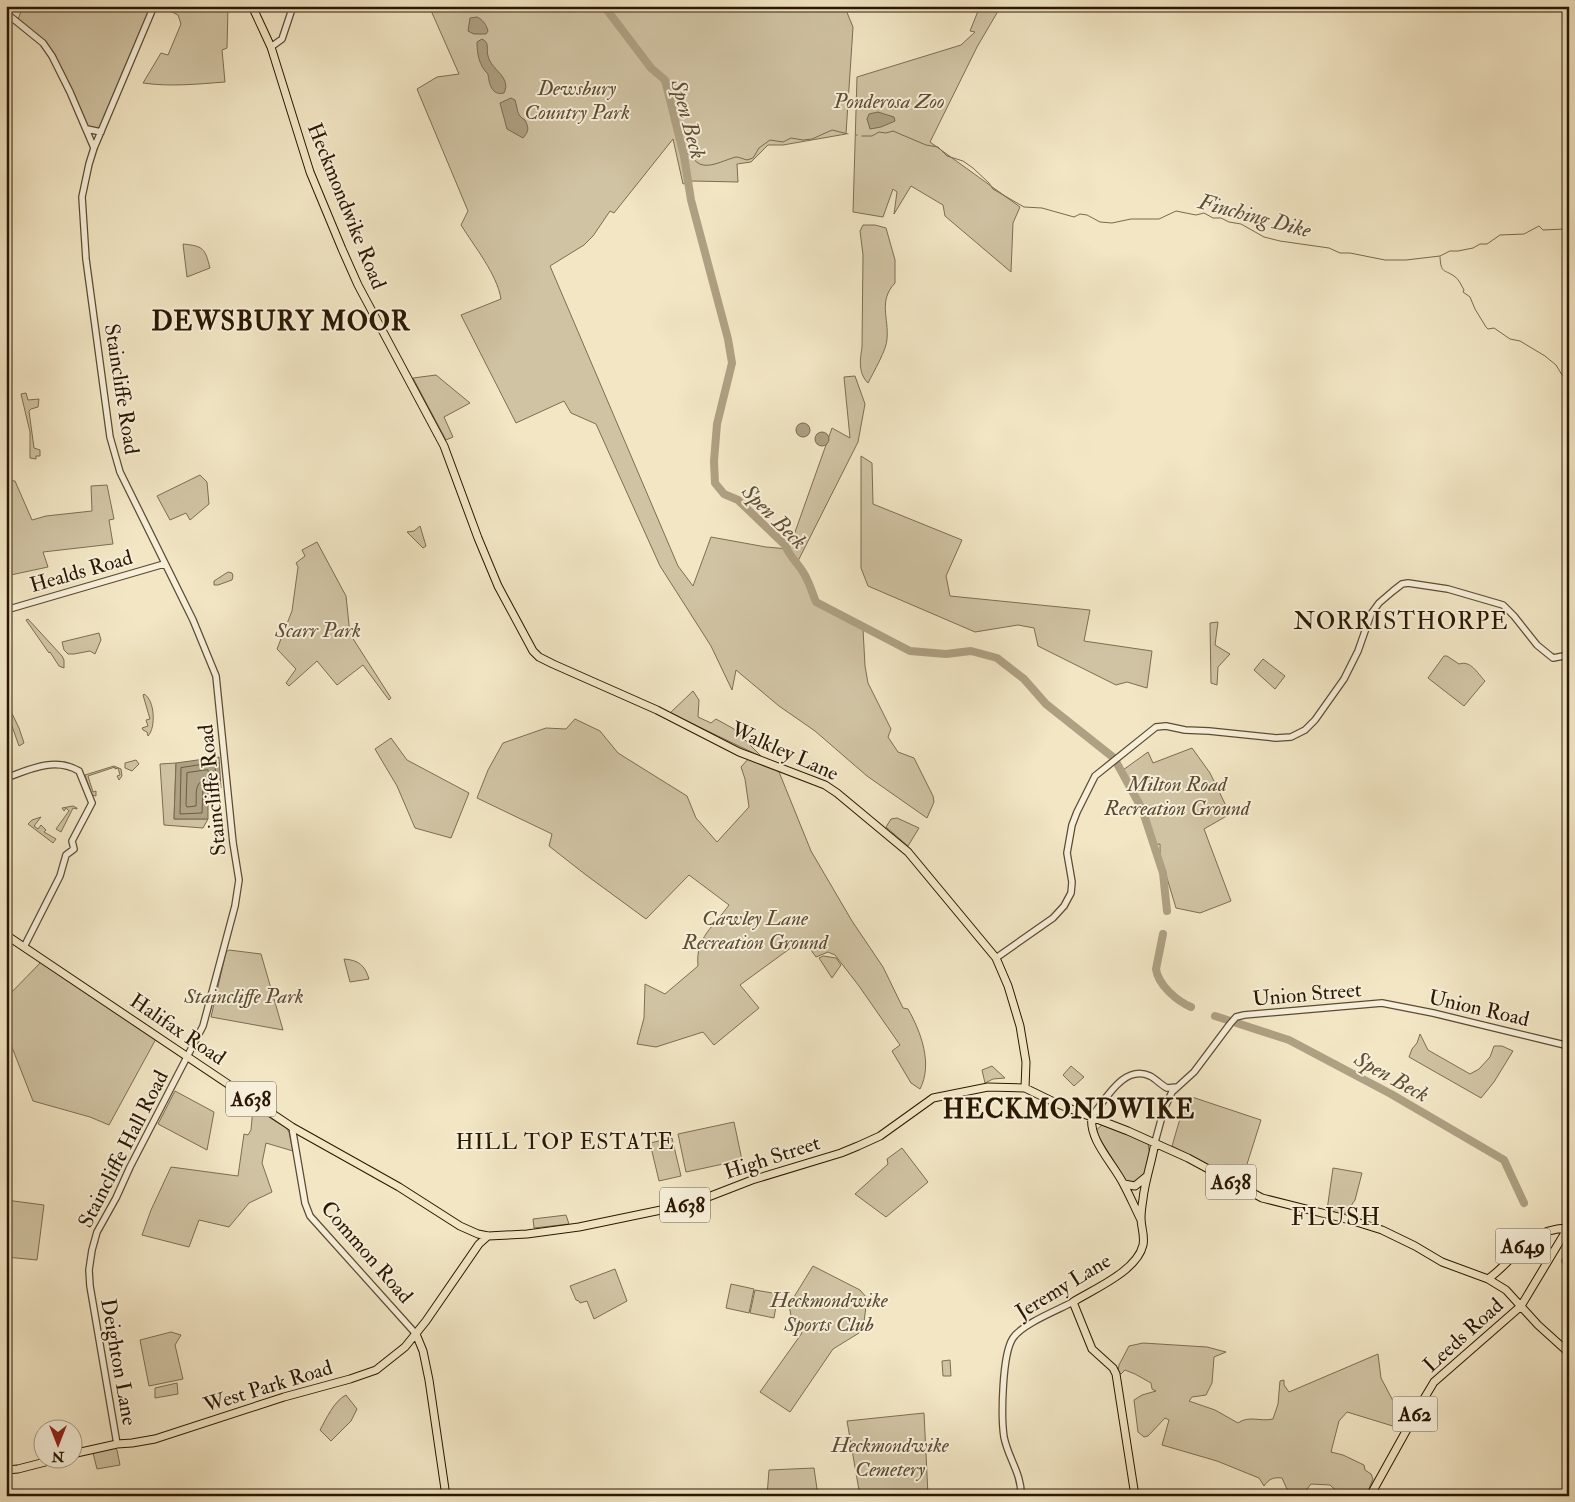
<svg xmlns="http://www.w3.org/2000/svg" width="1575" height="1502" font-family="'IM FELL Double Pica',serif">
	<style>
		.green { fill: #d0c3a3; stroke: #7d6d52 }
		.water { fill: #aea082; stroke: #79694f }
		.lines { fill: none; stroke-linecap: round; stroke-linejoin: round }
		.shore { stroke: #6c5c42; stroke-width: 1 }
		.stream { stroke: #79694f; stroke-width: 1 }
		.river { stroke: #aea082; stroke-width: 8 }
		.minor-casing { stroke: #5c4b32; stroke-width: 8 }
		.major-casing { stroke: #2a1702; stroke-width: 9 }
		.minor { stroke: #f7efd9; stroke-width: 5.5 }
		.major { stroke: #f2e6c4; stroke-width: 7 }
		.labels { text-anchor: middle; stroke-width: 4; stroke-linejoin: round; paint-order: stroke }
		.shield { fill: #f7efd9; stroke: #685842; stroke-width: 1 }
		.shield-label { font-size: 20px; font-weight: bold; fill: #2a1702 }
		.park-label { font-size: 21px; font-style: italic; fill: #5c4b32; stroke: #f7efd9 }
		.street-label { font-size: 21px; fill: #2a1702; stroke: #f7efd9 }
		.water-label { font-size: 22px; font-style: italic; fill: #5f4e35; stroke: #f7efd9 }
		.neighbourhood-label { font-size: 22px; letter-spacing: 1px; fill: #2a1702; stroke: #f7efd9 }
		.quarter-label { font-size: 24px; letter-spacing: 1px; fill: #2a1702; stroke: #f7efd9 }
		.district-label { font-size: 26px; font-weight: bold; letter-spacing: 1px; fill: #2a1702; stroke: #f7efd9 }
	</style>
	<rect width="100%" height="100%" fill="#f2e6c4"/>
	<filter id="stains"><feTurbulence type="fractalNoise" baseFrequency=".004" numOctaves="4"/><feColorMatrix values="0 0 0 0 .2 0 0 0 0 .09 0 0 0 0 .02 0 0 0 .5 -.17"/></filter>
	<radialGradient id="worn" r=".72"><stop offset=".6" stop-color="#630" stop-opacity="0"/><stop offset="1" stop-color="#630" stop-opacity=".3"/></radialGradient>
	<!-- green -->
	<path class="green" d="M23 6H151L101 132 87 129 43 43 17 22Z
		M160 6H228L227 48 222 50 225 82C198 84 170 87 143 83L161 53 168 55 181 24 178 15Z
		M429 6H846V10L853 27 846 134 783 145H768L751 162 737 164 738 182 693 181 683 184 673 139 614 213 610 211 593 236 584 245 550 266 678 566 693 586 711 537 766 547 789 549 832 428 850 438 844 377 855 376 865 404 858 442 797 563 813 601 863 629 865 666 868 683 891 729 888 737 898 752 914 758 933 796 934 802 927 818 867 776 815 731 779 706 736 670 732 690 711 646 660 566 596 424 571 413 564 401 516 423 461 315 501 299C497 274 474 246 461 225L468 211 417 89 437 77 459 74Z
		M980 6H1001L977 47 930 142 1020 207 1013 223 1011 272 945 216 943 205 911 186 894 214 897 192 893 189 883 217 853 212 857 77 961 45 975 32 970 31Z
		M863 225H875L886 228 895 260V283C878 301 889 318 887 339 887 349 873 373 868 383 858 373 860 360 862 347L863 255 860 231Z
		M183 244C203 246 205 248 210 268L187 277Z
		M436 375 470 403 444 417 453 437 446 440 413 378Z
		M26 393 28 400 39 399 38 407 31 409 29 411 34 448 40 450V456H36V459L30 458V432L21 394Z
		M861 456 872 463 873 504 962 540 946 576 950 596 1090 610 1084 641 1152 651 1147 688 1127 682 1116 685 1038 646 1034 628 1018 625 975 632 868 586 861 568Z
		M200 475 207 482 209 504 190 520 186 513 170 520 157 496Z
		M6 480 15 481 32 520 46 516 92 511 91 486 107 485 114 519 109 520 113 544 43 552 48 567 6 576Z
		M420 526 426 546 423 548 407 532 414 531Z
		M317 542 346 596 350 634 391 698 389 700 363 665 337 685 317 661 289 686 286 683 296 669 277 649 292 611 298 567 296 563 305 556 302 550Z
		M228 572 232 573 233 576 232 580 218 585H214V581Z
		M28 619 62 656 64 660V668L59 666 50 652 49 653 26 620Z
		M1218 622 1215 645 1230 654 1218 667 1217 685 1211 683 1210 623Z
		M99 633 101 640 95 654 90 651 74 654H68L64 650 62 642Z
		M1444 656H1447L1459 664C1471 660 1477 673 1485 681L1464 706 1428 678Z
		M1263 659 1285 676 1275 689 1254 670Z
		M693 691 699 700 698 717 711 723 716 719 734 729 762 757 670 713Z
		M144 694C155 700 156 728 148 736L147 732 143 730 142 728 148 726 146 720 150 719 143 695Z
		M6 701 19 728 24 743 19 746 6 709Z
		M575 719 600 731 618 753 687 796 696 818 717 842 749 807 745 779 741 767 750 757 777 767 811 851 852 921 883 967 903 1008 908 1009C921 1032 933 1064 920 1089L911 1083 892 1051 900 1045 859 986 835 955 828 952 816 957 803 939 740 985 759 1008 714 1045 703 1032 656 1047 637 1044 644 1018 645 984 665 994 698 966C695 938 714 926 729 905L689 875 646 919 586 875 549 846 552 834 477 798 488 770 503 743 546 728 566 729Z
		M391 738 407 760 469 793 451 838 415 828 397 786 375 749Z
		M1192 748 1210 773 1230 814 1204 829 1231 901 1200 913 1176 908 1160 855V844L1154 845 1123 770 1148 752 1153 763Z
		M136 760 139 764 132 771 125 768V763Z
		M176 763 174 819H208L203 828 164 825 160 764Z
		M114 766 121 769 122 776 119 780 117 776 120 775 118 768 115 769V767L88 776 93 792 96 791V796L92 795 85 775Z
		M73 806 77 808V809L73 808 61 832 56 829 69 811 66 808 64 811 62 808Z
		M41 817 34 826 38 829 41 825 46 830 44 832 56 839 53 843 28 824 32 820Z
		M897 818 919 828 908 846 886 827 891 819Z
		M229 950 261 954 283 1030 211 1017 226 952Z
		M823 956 836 958 841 965 832 978 819 958Z
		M344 959C358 960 365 965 369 979L350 982Z
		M43 960 157 1037 109 1125 90 1117 33 1101 6 1032V998Z
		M1420 1034 1428 1050 1470 1074 1479 1069 1490 1057 1494 1046H1502L1513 1051 1494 1082 1481 1098 1409 1057 1412 1049 1417 1043Z
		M992 1066 1005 1078 993 1079 985 1083 982 1070Z
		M1071 1066 1084 1077 1074 1086 1063 1075Z
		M175 1091 214 1112 207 1150 158 1124Z
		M1192 1097 1261 1120 1241 1183 1172 1146 1179 1122Z
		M253 1107 286 1128 289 1132 293 1151 266 1143 262 1163 272 1192 249 1203 229 1227 199 1220 189 1247 142 1235 151 1210 171 1167 238 1176 244 1134 248 1135 251 1130Z
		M734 1122 742 1160 686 1172 678 1134Z
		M1102 1125 1148 1143 1150 1156 1145 1172 1137 1183 1127 1182 1095 1131Z
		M672 1138 681 1176 659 1181 650 1143Z
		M902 1148 928 1182 886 1217 855 1194 888 1164 887 1159Z
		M1333 1168 1362 1173 1355 1200 1346 1213 1342 1214 1327 1210Z
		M6 1200 44 1205 37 1260 6 1257Z
		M566 1215 569 1224 534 1228 533 1219Z
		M813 1266 860 1290 867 1298 864 1322 859 1333 833 1349 790 1412 760 1392 802 1333 792 1321 789 1305Z
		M615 1269 627 1301 594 1319 587 1301 580 1303 579 1301 576 1300 570 1286Z
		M731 1284 754 1289 749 1313 726 1308Z
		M755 1290 778 1294 774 1318 750 1313Z
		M171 1332 181 1335 175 1345 183 1379 149 1386 140 1340Z
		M1143 1343 1207 1347 1226 1352 1214 1357 1212 1383 1206 1395 1192 1397 1189 1401 1215 1410 1238 1423C1249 1415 1260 1422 1273 1419L1278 1404 1280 1381 1284 1380V1385L1289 1392 1378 1354 1381 1378 1402 1418 1396 1427 1347 1412 1339 1421 1331 1452 1343 1455 1364 1465 1365 1470 1371 1474 1373 1479 1366 1496H1342L1330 1485 1311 1484 1307 1489 1304 1496H1290L1282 1478C1273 1477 1269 1479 1264 1486L1259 1478 1217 1461 1162 1445 1169 1420 1165 1418 1148 1436 1144 1437 1138 1432 1134 1400 1142 1395 1156 1391 1152 1389 1151 1383 1135 1374 1125 1370 1121 1374 1118 1372 1119 1365 1129 1346Z
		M950 1360 951 1376H943L942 1361Z
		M177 1383 178 1394 155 1398V1388Z
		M346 1395 357 1409 351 1421 331 1441 320 1430C326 1419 334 1401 346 1395Z
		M924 1413 928 1495 860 1496 847 1421Z
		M115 1448 117 1450 120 1465 97 1469 93 1453Z
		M814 1468 818 1496H767L769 1470Z"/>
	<!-- water -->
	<path class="water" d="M477 17C483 20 486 24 488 31L486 34H474L468 31 470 18Z
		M482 39C490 43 486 48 488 56 491 70 512 77 504 93 492 96 489 84 488 74 479 66 477 53 477 42Z
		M511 98 515 100C518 109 516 115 525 120 529 128 529 131 523 138L507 129 500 103Z
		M878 112 894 117 895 121 881 127 870 129 867 119 869 114Z
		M796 430a7 7 0 1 1 14 0a7 7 0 1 1-14 0Z
		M815 439a7 7 0 1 1 14 0a7 7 0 1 1-14 0Z
		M219 757 221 788 208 789V819H174L176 763Z"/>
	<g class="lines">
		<!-- shore -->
		<path class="shore" d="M212 763 215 765 216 782C213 786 207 783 203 787L202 813 180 814 181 768Z
			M208 770 209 777C193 783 197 792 196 806L187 807 186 805 187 773Z"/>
		<!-- stream -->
		<path class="stream" d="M856 135H857
			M862 136H872L879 132 886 133 893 131 926 145 938 147 947 156 963 161 973 168 989 183 993 189 1024 207 1042 208 1074 217 1080 214 1087 215 1100 222 1112 223 1131 219H1159L1176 211 1196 215 1204 213 1213 218H1221L1229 222 1241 224 1264 237 1280 241 1329 248 1340 253H1350L1385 260H1406L1440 256 1450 251H1458L1473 248 1480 244H1487L1500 235 1524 234 1539 226 1543 230 1565 229 1569 231
			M684 153 691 154C700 175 720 161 736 157 739 157 743 159 747 160L753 158 759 148 770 140 783 142 791 138 803 140 812 139 832 130 848 134
			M1440 257C1441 274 1444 269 1454 276 1459 279 1461 285 1464 290L1463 292 1470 297 1475 309 1486 327 1488 329 1494 328 1510 339 1520 341 1545 356 1556 365 1562 375 1569 380"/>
		<!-- river -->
		<path class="river" d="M604 6 651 68 665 80 684 156 691 200 728 339 732 363 717 424 714 461 715 483 724 494 738 500 785 545C789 556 797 562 803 572 809 581 812 592 816 602L910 651 946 654 971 651 997 658 1024 679 1046 704 1114 758 1142 809 1163 873 1167 911
			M1163 934 1156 969C1158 985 1177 1001 1191 1007
			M1215 1016 1289 1040 1391 1094 1504 1160 1524 1203
			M1565 1261 1569 1264"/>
		<!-- minor casing -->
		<g class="minor-casing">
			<path id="minor" d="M6 13 43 43 52 56 70 92 94 148
				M271 47 282 39 293 6
				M87 129 101 132
				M6 610 164 564
				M6 778C30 769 55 757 79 771L92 803 72 841 74 849 66 855 60 876 24 947
				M996 958 1053 918 1064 906 1071 893 1072 882 1067 853 1072 825 1077 812 1095 776 1156 727 1166 726 1185 730 1209 731 1276 738 1291 737 1305 730 1315 720 1344 679 1358 651 1371 614 1379 603 1393 591 1402 584 1408 583 1448 589 1503 605 1514 616 1537 645 1548 654 1553 658 1569 655
				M1092 1116C1106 1099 1124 1064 1150 1076 1156 1079 1161 1085 1167 1088L1177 1087
				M292 1127 305 1203 310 1216 416 1334
				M1155 1142 1164 1109 1172 1092 1194 1072 1230 1024 1236 1017 1244 1015 1382 1003 1433 1013 1569 1046
				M117 1444 90 1286 89 1270 92 1250 97 1232 116 1198 130 1167 203 1026 235 906 239 880 233 843 216 676 193 620 120 472 110 437 86 259 82 197 89 164 94 148 154 6
				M1021 1496C1022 1474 1008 1458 1004 1437 1001 1417 1002 1354 1013 1338 1022 1324 1058 1310 1073 1302"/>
		</g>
		<!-- major casing -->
		<g class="major-casing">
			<path id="major" d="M252 6 271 47 310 172 342 249 358 285 444 446 478 538 498 586 533 651 539 657 553 664 657 710 739 752 825 785 837 793 908 852 996 958 1008 986 1020 1026 1026 1062 1025 1088
				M6 935 292 1127 399 1187 460 1226 478 1234 488 1236 527 1234 579 1227 690 1204 752 1180 841 1153 858 1146 880 1136 933 1098 988 1087 1025 1088 1058 1104 1128 1131 1188 1158 1262 1198 1350 1220 1382 1230 1415 1246 1442 1262 1488 1279 1506 1290 1538 1325 1569 1353
				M1092 1116C1088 1140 1114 1164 1124 1185 1130 1196 1135 1208 1141 1220
				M1124 1184 1135 1186 1146 1177
				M1488 1279C1517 1258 1527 1230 1566 1228
				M416 1334 423 1351 429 1380 446 1496
				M72 1454 117 1444 132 1443 155 1439 284 1397 350 1379 376 1370 405 1347 426 1321 479 1244 488 1236
				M6 1470 18 1469 53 1460
				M1135 1496 1116 1374 1113 1368 1092 1349 1073 1302C1094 1289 1137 1271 1143 1245 1145 1235 1141 1228 1141 1218 1141 1212 1142 1205 1143 1199 1145 1180 1152 1162 1155 1142
				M1370 1496 1425 1397 1434 1382 1521 1306 1569 1226"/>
		</g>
		<!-- minor -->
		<use href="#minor" class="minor"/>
		<!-- major -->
		<use href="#major" class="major"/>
	</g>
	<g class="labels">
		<!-- shield labels -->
		<g class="shield">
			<rect x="226" y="1081.5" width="50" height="35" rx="4"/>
			<rect x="1206" y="1164.5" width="50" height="35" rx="4"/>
			<rect x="660" y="1187.5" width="50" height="35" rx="4"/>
			<rect x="1495.5" y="1228.5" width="55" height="35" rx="4"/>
			<rect x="1392.5" y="1396.5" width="45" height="35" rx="4"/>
		</g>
		<g class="shield-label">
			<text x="251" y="1106">A638</text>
			<text x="1231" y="1189">A638</text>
			<text x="685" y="1212">A638</text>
			<text x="1523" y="1253">A649</text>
			<text x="1415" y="1421">A62</text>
		</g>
		<!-- park labels -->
		<g class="park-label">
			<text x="577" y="95">Dewsbury<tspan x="577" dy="24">Country Park</tspan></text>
			<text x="889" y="108">Ponderosa Zoo</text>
			<text x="318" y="637">Scarr Park</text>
			<text x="1177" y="791">Milton Road<tspan x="1177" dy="24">Recreation Ground</tspan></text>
			<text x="755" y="925">Cawley Lane<tspan x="755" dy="24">Recreation Ground</tspan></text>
			<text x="244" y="1003">Staincliffe Park</text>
			<text x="829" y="1307">Heckmondwike<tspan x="829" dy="24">Sports Club</tspan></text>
			<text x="890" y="1452">Heckmondwike<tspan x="890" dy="24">Cemetery</tspan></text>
		</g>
		<!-- street labels -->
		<g class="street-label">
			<text transform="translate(347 206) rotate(68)" y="7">Heckmondwike Road</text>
			<text transform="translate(122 389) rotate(81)" y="7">Staincliffe Road</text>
			<text transform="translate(81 571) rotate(-16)" y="7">Healds Road</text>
			<text transform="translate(785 751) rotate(24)" y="7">Walkley Lane</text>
			<text transform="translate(212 790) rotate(-96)" y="7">Staincliffe Road</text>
			<text transform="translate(1307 994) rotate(-5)" y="7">Union Street</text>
			<text transform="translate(1479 1008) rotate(13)" y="7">Union Road</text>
			<text transform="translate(178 1029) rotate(34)" y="7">Halifax Road</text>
			<text transform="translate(123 1149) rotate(-63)" y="7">Staincliffe Hall Road</text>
			<text transform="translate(772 1157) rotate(-18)" y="7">High Street</text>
			<text transform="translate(367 1252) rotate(49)" y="7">Common Road</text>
			<text transform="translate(1063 1286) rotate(-31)" y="7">Jeremy Lane</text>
			<text transform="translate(1463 1335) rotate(-42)" y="7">Leeds Road</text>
			<text transform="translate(119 1362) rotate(80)" y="7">Deighton Lane</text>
			<text transform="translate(268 1386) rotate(-17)" y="7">West Park Road</text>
		</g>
		<!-- water labels -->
		<g class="water-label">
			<text transform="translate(689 119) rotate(75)" y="8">Spen Beck</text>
			<text transform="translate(1255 215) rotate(15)" y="8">Finching Dike</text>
			<text transform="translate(775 516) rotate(45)" y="8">Spen Beck</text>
			<text transform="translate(1392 1076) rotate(29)" y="8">Spen Beck</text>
		</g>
		<!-- neighbourhood labels -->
		<g class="neighbourhood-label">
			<text x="565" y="1149">HILL TOP ESTATE</text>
		</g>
		<!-- quarter labels -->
		<g class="quarter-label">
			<text x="1401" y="629">NORRISTHORPE</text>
			<text x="1336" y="1225">FLUSH</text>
		</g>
		<!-- district labels -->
		<g class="district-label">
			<text x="281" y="330">DEWSBURY MOOR</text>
			<text x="1069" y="1118">HECKMONDWIKE</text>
		</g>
	</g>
	<!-- margin -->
	<rect width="1575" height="1502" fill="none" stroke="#f2e6c4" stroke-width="25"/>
	<rect x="8" y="8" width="1560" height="1487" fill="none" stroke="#2a1702" stroke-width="2.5"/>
	<rect x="12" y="12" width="1550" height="1477" fill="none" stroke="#2a1702"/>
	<!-- north arrow -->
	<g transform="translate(58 1444) rotate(180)"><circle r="24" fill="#f7efd9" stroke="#a59983"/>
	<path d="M0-4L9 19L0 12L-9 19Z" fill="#8f2418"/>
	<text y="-8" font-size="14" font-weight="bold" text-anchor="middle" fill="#2a1702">N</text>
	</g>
	<rect width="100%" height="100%" filter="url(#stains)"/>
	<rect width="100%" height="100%" fill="url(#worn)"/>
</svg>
